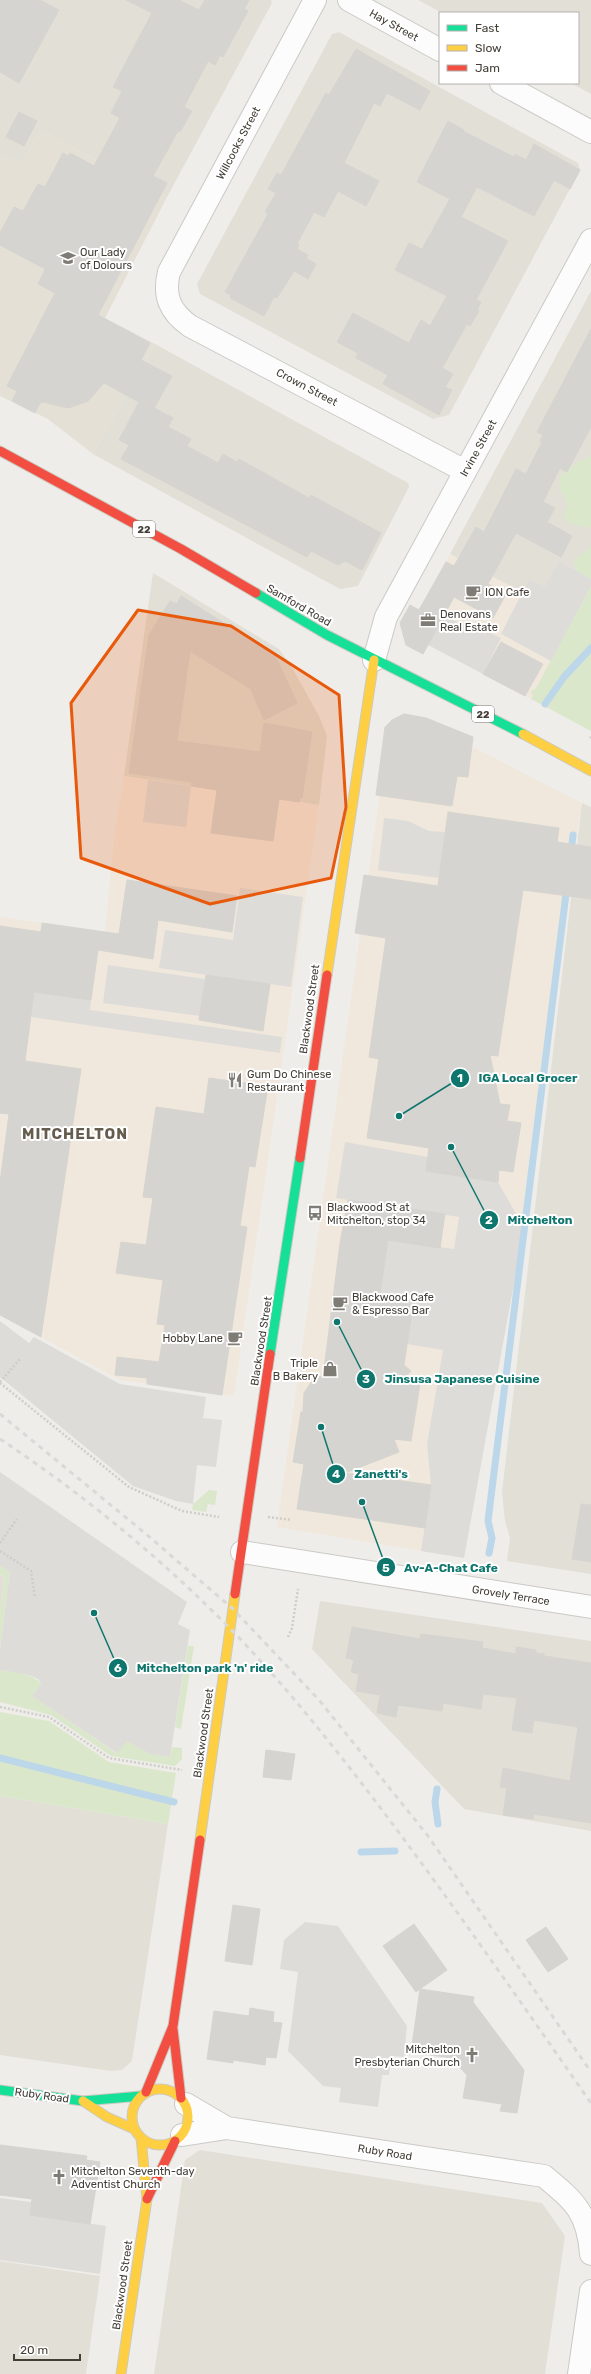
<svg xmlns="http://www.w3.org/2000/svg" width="591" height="2374" font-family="Rubik,sans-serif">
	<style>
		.residential { fill: #e2dfd6 }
		.commercial { fill: #f0e8dc }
		.education { fill: #e4e0d5 }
		.green { fill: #dbe7cb }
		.parking { fill: #dedcd9 }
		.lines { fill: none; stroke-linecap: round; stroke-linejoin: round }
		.stream { stroke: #bcd7e9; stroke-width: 7 }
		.building { fill: #d6d4d0; stroke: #d6d4cf }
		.street-casing { stroke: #cbc9c5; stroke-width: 24 }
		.fast-casing { stroke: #cccac0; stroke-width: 11 }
		.slow-casing { stroke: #cccac0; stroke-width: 11 }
		.jam-casing { stroke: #cccac0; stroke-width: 11 }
		.path { stroke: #cfcdca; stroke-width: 2.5; stroke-dasharray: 2 2; stroke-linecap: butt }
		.street { stroke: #fcfcfc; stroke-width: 22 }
		.fast { stroke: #16e098; stroke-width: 9 }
		.slow { stroke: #ffcf43; stroke-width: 9 }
		.jam { stroke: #f24e42; stroke-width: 9 }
		.rail { stroke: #d9d9d8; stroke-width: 3; stroke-dasharray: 5 5; stroke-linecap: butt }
		.marked { fill: #e8590c; fill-opacity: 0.2; stroke: #e8590c; stroke-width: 3; stroke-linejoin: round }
		.labels { text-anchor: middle; stroke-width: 4; stroke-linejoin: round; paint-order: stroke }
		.shield { fill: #fff; stroke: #7b7872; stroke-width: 1 }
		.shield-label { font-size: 10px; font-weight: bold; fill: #433e36 }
		.street-label { font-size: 11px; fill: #433e36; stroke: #fff }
		.poi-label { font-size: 11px; fill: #433e36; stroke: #fff; text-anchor: start }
		.district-label { font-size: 15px; font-weight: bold; letter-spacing: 1px; fill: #655c4e; stroke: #fff }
		.leader { fill: none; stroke: #0f766e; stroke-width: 1.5 }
		.callout-dot { fill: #0f766e; stroke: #fff; stroke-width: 1.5 }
		.mark-label { font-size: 12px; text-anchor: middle; font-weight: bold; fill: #fff }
		.callout-label { font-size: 12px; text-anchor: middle; font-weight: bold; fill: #0f766e; stroke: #fff; stroke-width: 4; stroke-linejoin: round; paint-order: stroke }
	</style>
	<rect width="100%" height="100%" fill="#eeede9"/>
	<!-- residential -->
	<path class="residential" d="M0 0H271L272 3 167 197 40 130 21 164 0 153Z
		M418 0H591V94L571 83H578V13H442Z
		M339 32 578 163 580 170 449 415 433 419 200 294 197 284 332 34Z
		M591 291V579L522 593 450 554Z
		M155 344 408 483 409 487 358 586 340 589 93 454Z
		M153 573 279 649 290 664 319 716 327 736 319 805 124 776Z
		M582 803 591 807V1574L507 1561 510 1538 505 1521 502 1492Z
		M0 1574 5 1577 0 1613Z
		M320 1601 591 1641V1831L464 1809 312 1649Z
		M0 1796 168 1824 132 2061 122 2070 111 2071 0 2055Z
		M200 2150 542 2203 565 2236 545 2374H154L185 2160Z
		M0 2261 100 2276 86 2374H0Z"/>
	<!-- commercial -->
	<path class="commercial" d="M450 554 522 592 529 579 545 586 559 561 591 579V586L531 699 416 638 411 624Z
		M428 724 582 803 566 899 524 1228 464 1558 277 1527 389 728Z
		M124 776 319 805 234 1396 120 1380 0 1315V917L105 932 115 831Z"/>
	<!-- education -->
	<path class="education" d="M40 130 167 197 105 318 155 344 93 454 48 419 0 396V153L21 164Z"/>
	<!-- green -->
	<path class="green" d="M591 456V530L590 527 576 526 562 517 568 505 559 487 560 476 579 461Z
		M591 547V585L576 577 574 560Z
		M591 586V731L531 699 533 695 530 692 536 688Z
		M209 1490 217 1491 215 1505 208 1504 206 1512 192 1510 193 1504Z
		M0 1565 10 1572 0 1649V1613L5 1577 0 1574Z
		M188 1646H194L181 1729 175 1727Z
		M0 1670C13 1673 32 1672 41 1684L33 1696 116 1753 127 1740 150 1754 170 1757 172 1747 182 1748V1759L175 1766 111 1756 51 1715 0 1702Z
		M0 1712 49 1721 109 1762 176 1773 168 1824 0 1796Z"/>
	<!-- parking -->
	<path class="parking" d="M559 561 591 579V586L551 661 501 634 529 579 545 586Z
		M444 615 461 624 484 630 501 638 483 674 428 645Z
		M148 780 191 786 186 827 143 822Z
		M384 818 408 821 429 831 445 832 439 878 378 870Z
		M240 888 303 897 291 987 159 968 165 930 233 940Z
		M108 965 205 979 200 1016 103 1003Z
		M34 992 91 1000 90 1010 282 1037 280 1053 31 1017Z
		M345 1142 428 1157 426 1171 498 1182 524 1228 464 1558 421 1551 431 1485 427 1444 443 1350 407 1344 413 1305 379 1300 387 1240 454 1249 459 1217 336 1198Z
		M0 1321 29 1343 34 1337 120 1384 206 1397 203 1418 222 1420 216 1467 197 1465 193 1504 176 1501 133 1486 0 1377Z
		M0 1472 187 1602 178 1624 190 1630 170 1757 150 1754 127 1741 117 1753 32 1696 41 1684 38 1679 29 1675 0 1670V1649L10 1572 0 1565Z
		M305 1922 338 1926 407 2026 404 2057 391 2056 389 2075H382L378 2107 339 2102 341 2088 323 2086 288 2051 298 1972 280 1969 284 1940Z
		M0 2198 31 2202 30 2215 106 2226 100 2274 0 2260Z"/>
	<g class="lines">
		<!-- stream -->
		<path class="stream" d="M545 704 564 677 591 648
			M571 852 573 835
			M489 1553 492 1538 488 1521 567 886
			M0 1758 174 1802
			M437 1789 435 1802 438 1824
			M361 1852 395 1851"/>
	</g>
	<!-- building -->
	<path class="building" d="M0 0H40L59 10 19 83 0 72Z
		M126 0H179L199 10 205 0H249L244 9 248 11 223 57 220 55 215 65 208 61 184 107 192 111 180 132 178 131 153 176 167 183 98 315 150 343 141 360 172 376 154 408 173 418 168 427 191 439 187 446 218 463 223 454 237 462 239 459 309 498 311 495 381 533 362 570 345 561 338 565 311 551 307 557 121 459 129 445 119 440 139 402 104 383 88 401 68 408 43 402 40 403 35 413 12 401 17 391 7 386 55 293 38 284 45 269 0 245V233L14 207 23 211 38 184 45 187 63 153 68 156 70 153 94 166 120 118 111 113 122 91 113 87 152 13Z
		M356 49 430 91 420 110 387 93 380 106 374 103 344 163 379 181 366 206 338 191 324 217 314 212 297 244 299 245 297 249 308 255 306 258 316 264 308 279 294 271 277 298 274 297 264 316 230 298 231 295 225 292 268 214 265 212 276 193 268 189 277 173 281 175 326 93 329 95Z
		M19 112 37 121 24 146 6 137Z
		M448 121 464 130 463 131 514 157 515 154 526 160 534 144 580 170 570 189 554 180 534 216 477 187 461 217 508 241 476 300 481 302 477 310 479 311 470 326 467 324 442 368 453 374 445 387 452 390 439 415 383 384 388 375 356 358 358 353 337 342 353 313 409 343 421 320 430 326 447 296 395 270 409 243 422 249 450 199 417 182Z
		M591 329V427L567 472 560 468 543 502 555 508 547 522 572 536 561 557 516 533 488 584 506 594 493 618 454 597 423 654 406 645 400 623 410 605 419 610 446 562 454 566 476 527 484 532 516 469 526 474 542 442 540 441 543 435 537 432Z
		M181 596 275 655 297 703 264 720 251 689 190 651 177 741 260 752 264 723 312 732 302 798H300L299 802 279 799 273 841 211 833 217 790 191 786 192 782 129 773 149 635 170 601 177 604Z
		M501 642 543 664 525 696 483 674Z
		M404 714 426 718 473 737 468 777 457 776 452 806 376 795 385 727 392 720Z
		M448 812 559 828 557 842 591 847V899L523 890 498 1056 490 1055 500 1104 510 1105 507 1121 521 1123 513 1172 499 1170 498 1182 426 1171 429 1148 367 1138 379 1059 369 1057 386 938 355 933 364 875 438 886Z
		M127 880 237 896 232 932 158 920 153 959 98 950 91 1000 34 992 25 1061 81 1069 41 1337 0 1315V1182L9 1114 0 1113V926L41 932 42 923 119 934Z
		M206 975 270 984 263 1031 199 1020Z
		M209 1078 268 1086 255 1167 249 1166 240 1226 247 1227 222 1395 147 1384V1378L115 1375 117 1357 159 1362 165 1325 157 1324 163 1280 116 1273 121 1242 146 1245 153 1198 143 1197 156 1107 204 1114Z
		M348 1200 445 1214 440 1248 388 1240 379 1300 413 1305 404 1365 411 1371 402 1381 420 1384 411 1441 394 1439 399 1452 345 1473 431 1485 425 1528 297 1509 304 1464 293 1462 301 1412H303L304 1393 315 1376 323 1377 340 1243Z
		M581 1504 591 1505V1562L572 1559Z
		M352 1627 420 1639 421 1634 483 1642 482 1648 516 1654V1647L536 1650V1653L544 1654V1656L591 1663V1823L534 1814 533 1819 503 1815 507 1788 500 1787 503 1768 570 1781 578 1727 534 1720 532 1733 512 1730 517 1698 483 1694 481 1709 443 1703 442 1711 398 1705 396 1717 377 1713 380 1695 356 1691 359 1674 351 1672 354 1660 346 1658Z
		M266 1750 295 1754 291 1780 263 1777Z
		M233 1905 260 1909 252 1965 225 1961Z
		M414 1924 447 1970 420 1989 474 1997 473 2002 524 2070 517 2113 500 2111 502 2104 463 2098 467 2075 451 2058 411 2052 420 1989 416 1992 383 1946Z
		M546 1927 568 1959 548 1972 526 1940Z
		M250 2008 274 2012 273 2022 282 2023 276 2058 266 2057 265 2065 233 2060V2063L207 2059 214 2011 249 2016Z
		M0 2145 87 2156 86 2160 100 2162 90 2224 30 2215 32 2199 0 2195Z"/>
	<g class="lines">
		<!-- street casing -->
		<g class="street-casing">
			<path id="street" d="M315 0 169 272C163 296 170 312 190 326L465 471
				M349 0 440 50
				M501 83 591 132
				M374 660 386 617 591 240
				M242 1552 591 1607
				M186 2104 227 2128
				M182 2135 227 2128 544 2176C574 2201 588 2212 591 2254
				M579 2374 591 2291"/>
		</g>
		<!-- fast casing -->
		<g class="fast-casing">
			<path id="fast" d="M256 593 327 635 523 734
				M270 1354 300 1158
				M0 2090 83 2101 141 2096"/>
		</g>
		<!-- slow casing -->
		<g class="slow-casing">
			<path id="slow" d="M523 734 591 771
				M327 975 374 660
				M200 1840 235 1594
				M132 2117a28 28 0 1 1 56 0a28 28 0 1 1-56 0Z
				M83 2101 107 2117 134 2129
				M121 2374 147 2199 141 2138"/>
		</g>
		<!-- jam casing -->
		<g class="jam-casing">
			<path id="jam" d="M0 451 181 549 256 593
				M300 1158 327 975
				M235 1594 270 1354
				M173 2029 181 2098
				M146 2092 173 2026 200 1840
				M147 2199 175 2141"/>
		</g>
		<!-- path -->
		<path class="path" d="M590 738 591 737
			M0 1382 20 1359
			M0 1383 129 1487 182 1511 219 1517
			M268 1517 291 1520
			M0 1543 17 1519
			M0 1551 31 1571 35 1598
			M288 1637 292 1628 298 1589
			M0 1707 49 1717 109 1758 182 1770"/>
		<!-- street -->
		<use href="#street" class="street"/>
		<!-- fast -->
		<use href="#fast" class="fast"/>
		<!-- slow -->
		<use href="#slow" class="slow"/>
		<!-- jam -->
		<use href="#jam" class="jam"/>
		<!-- rail -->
		<path class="rail" d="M0 1414 146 1534 233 1609 319 1700 428 1836 591 2072
			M0 1439C95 1502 190 1582 266 1667 295 1699 322 1733 349 1767 434 1876 512 1990 591 2103"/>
	</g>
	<!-- marked area -->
	<path class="marked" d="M138 610 231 626 339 695 346 807 331 878 210 904 81 858 71 703Z"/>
	<!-- icons -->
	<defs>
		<g id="school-bare" transform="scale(1.2)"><path d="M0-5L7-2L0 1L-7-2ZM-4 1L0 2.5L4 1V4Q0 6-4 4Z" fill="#7f7b75" stroke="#fff" stroke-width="2.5" paint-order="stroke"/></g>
		<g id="cafe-bare" transform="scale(1.2)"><path d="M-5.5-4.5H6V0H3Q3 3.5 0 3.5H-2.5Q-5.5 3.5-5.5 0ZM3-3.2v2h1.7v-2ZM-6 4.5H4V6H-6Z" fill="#7f7b75" stroke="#fff" stroke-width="2.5" paint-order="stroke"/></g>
		<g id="office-bare" transform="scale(1.2)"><path d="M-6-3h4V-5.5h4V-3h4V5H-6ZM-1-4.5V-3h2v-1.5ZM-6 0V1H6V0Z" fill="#7f7b75" stroke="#fff" stroke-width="2.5" paint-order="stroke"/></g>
		<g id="restaurant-bare" transform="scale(1.2)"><path d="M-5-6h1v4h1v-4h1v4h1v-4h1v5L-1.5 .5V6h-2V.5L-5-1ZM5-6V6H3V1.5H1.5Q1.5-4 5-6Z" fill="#7f7b75" stroke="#fff" stroke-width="2.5" paint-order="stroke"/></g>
		<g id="bus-bare" transform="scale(1.2)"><path d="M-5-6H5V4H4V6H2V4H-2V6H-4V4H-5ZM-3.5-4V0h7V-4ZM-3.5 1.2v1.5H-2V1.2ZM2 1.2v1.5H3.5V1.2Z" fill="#7f7b75" stroke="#fff" stroke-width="2.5" paint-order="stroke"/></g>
		<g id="shop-bare" transform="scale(1.2)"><path d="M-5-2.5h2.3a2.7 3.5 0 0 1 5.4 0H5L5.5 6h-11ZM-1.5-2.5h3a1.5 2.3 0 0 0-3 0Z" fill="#7f7b75" stroke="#fff" stroke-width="2.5" paint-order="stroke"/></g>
		<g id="church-bare" transform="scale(1.2)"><path d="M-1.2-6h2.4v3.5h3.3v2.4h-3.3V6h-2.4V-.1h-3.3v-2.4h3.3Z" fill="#7f7b75" stroke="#fff" stroke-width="2.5" paint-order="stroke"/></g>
	</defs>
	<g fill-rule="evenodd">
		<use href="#school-bare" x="68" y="258"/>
		<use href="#cafe-bare" x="473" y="592"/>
		<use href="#office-bare" x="428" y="620"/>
		<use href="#restaurant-bare" x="235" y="1080"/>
		<use href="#bus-bare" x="315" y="1213"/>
		<use href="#cafe-bare" x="340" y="1303"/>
		<use href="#cafe-bare" x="235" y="1338"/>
		<use href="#shop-bare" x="330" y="1369"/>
		<use href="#church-bare" x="472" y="2055"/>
		<use href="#church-bare" x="59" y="2177"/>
	</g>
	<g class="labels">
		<!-- shield labels -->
		<g class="shield">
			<rect x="133" y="521" width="22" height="16" rx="3"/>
			<rect x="472" y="706" width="22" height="16" rx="3"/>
		</g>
		<g class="shield-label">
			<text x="144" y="533">22</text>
			<text x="483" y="718">22</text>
		</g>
		<!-- street labels -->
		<g class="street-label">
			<text transform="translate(394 25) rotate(29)" y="4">Hay Street</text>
			<text transform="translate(238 143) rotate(-62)" y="4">Willcocks Street</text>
			<text transform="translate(307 387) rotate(28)" y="4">Crown Street</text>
			<text transform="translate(478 448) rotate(-61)" y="4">Irvine Street</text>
			<text transform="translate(299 605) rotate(30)" y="4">Samford Road</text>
			<text transform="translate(309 1009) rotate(-82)" y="4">Blackwood Street</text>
			<text transform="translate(261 1341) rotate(-81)" y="4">Blackwood Street</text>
			<text transform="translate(511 1595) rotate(9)" y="4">Grovely Terrace</text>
			<text transform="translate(203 1733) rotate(-82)" y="4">Blackwood Street</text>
			<text transform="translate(42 2095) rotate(8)" y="4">Ruby Road</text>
			<text transform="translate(385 2152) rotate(9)" y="4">Ruby Road</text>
			<text transform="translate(122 2285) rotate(-82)" y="4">Blackwood Street</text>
		</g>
		<!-- poi labels -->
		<g class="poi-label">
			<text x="80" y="256">Our Lady<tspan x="80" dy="13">of Dolours</tspan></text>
			<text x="485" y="596">ION Cafe</text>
			<text x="440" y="618">Denovans<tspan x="440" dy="13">Real Estate</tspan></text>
			<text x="247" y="1078">Gum Do Chinese<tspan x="247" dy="13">Restaurant</tspan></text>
			<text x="327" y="1211">Blackwood St at<tspan x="327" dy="13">Mitchelton, stop 34</tspan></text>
			<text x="352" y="1301">Blackwood Cafe<tspan x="352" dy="13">&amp; Espresso Bar</tspan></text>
			<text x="223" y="1342" text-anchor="end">Hobby Lane</text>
			<text x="318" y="1367" text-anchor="end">Triple<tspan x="318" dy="13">B Bakery</tspan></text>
			<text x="460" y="2053" text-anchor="end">Mitchelton<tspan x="460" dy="13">Presbyterian Church</tspan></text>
			<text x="71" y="2175">Mitchelton Seventh-day<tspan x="71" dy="13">Adventist Church</tspan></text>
		</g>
		<!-- district labels -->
		<g class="district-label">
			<text x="75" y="1139">MITCHELTON</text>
		</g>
	</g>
	<!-- callouts -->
	<path class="leader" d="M399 1116L460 1078M451 1147L489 1220M337 1322L366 1379M321 1427L336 1474M362 1502L386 1567M94 1613L118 1668"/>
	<g class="callout-dot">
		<circle cx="399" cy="1116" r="4"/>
		<circle cx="451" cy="1147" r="4"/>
		<circle cx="337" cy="1322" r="4"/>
		<circle cx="321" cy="1427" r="4"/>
		<circle cx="362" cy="1502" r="4"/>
		<circle cx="94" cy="1613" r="4"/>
		<circle cx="460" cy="1078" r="10"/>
		<circle cx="489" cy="1220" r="10"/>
		<circle cx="366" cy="1379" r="10"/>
		<circle cx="336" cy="1474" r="10"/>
		<circle cx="386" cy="1567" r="10"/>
		<circle cx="118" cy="1668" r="10"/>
	</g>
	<g class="mark-label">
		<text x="460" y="1082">1</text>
		<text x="489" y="1224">2</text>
		<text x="366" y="1383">3</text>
		<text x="336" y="1478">4</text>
		<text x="386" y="1572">5</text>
		<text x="118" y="1672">6</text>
	</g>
	<g class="callout-label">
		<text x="528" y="1082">IGA Local Grocer</text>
		<text x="540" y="1224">Mitchelton</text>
		<text x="462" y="1383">Jinsusa Japanese Cuisine</text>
		<text x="381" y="1478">Zanetti's</text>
		<text x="451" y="1572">Av-A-Chat Cafe</text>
		<text x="205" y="1672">Mitchelton park 'n' ride</text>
	</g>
	<!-- legend -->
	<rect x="439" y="12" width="140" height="72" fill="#ffffff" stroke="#b4b2af"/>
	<rect x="447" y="25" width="20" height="6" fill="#16e098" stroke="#b4b2af"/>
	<text x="475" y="32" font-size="12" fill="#433e36">Fast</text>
	<rect x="447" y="45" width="20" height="6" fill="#ffcf43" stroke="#b4b2af"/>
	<text x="475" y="52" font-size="12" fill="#433e36">Slow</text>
	<rect x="447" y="65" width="20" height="6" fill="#f24e42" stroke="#b4b2af"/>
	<text x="475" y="72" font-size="12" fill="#433e36">Jam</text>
	<!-- scale -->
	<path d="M14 2354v6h66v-6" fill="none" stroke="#433e36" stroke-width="2"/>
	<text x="20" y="2354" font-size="12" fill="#433e36" stroke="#ffffff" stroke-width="3" paint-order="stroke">20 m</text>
</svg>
